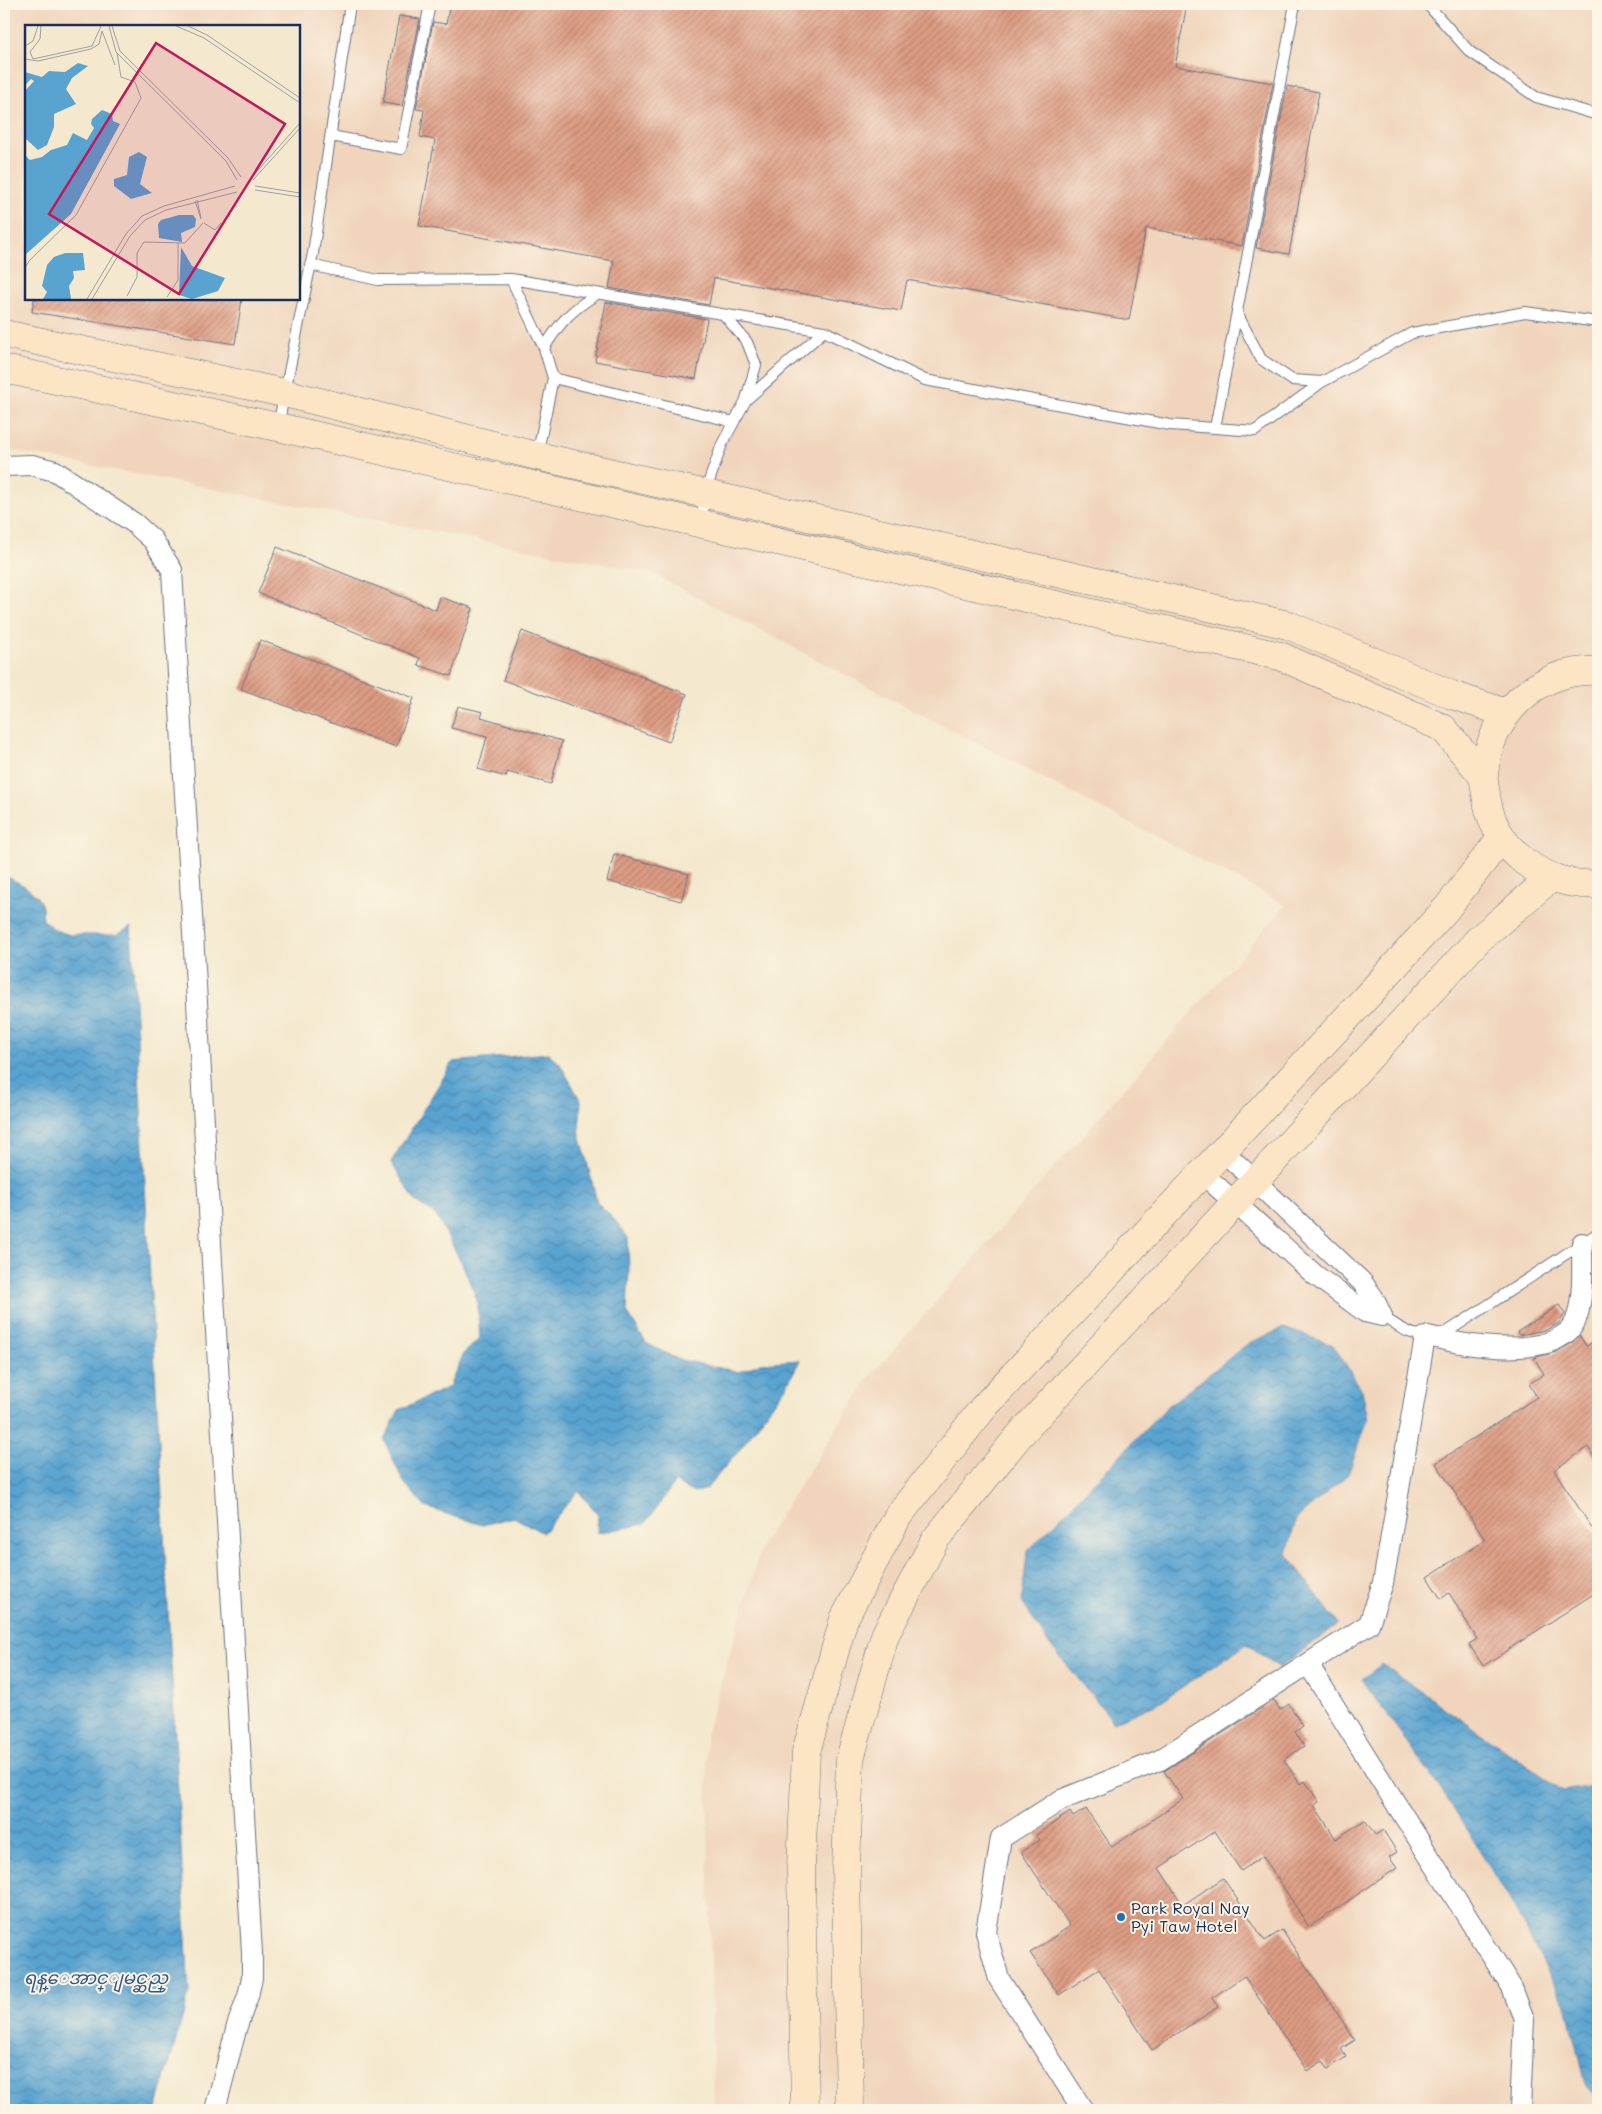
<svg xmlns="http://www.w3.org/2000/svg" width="1602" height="2114" font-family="Mali,'Noto Sans Myanmar',sans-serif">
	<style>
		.built { fill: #f0d5bc; fill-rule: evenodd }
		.water { fill: url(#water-waves); stroke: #3a6997 }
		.building { fill: url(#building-hatch) }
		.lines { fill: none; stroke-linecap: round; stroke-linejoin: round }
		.lane-casing { stroke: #677085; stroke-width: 12 }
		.street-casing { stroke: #677085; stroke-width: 22 }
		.secondary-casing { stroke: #677085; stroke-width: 29 }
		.lane { stroke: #fff; stroke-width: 10 }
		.street { stroke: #fff; stroke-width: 20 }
		.secondary { stroke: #fce5c4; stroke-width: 28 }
		.poi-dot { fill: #1f6fb2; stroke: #fcf5e5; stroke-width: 2 }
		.labels { text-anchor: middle; stroke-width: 4; stroke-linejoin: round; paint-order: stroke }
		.poi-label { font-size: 16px; fill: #1b2f5e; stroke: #fcf5e5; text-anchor: start }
		.water-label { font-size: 18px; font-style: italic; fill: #315886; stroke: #fcf5e5 }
		.inset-road { fill: none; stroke: #9d9fa1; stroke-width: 1 }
		.view { fill: #c2185b; fill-opacity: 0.15; stroke: #c2185b; stroke-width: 2.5 }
		.inset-edge { fill: none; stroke: #1b2f5e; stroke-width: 2.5 }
	</style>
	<defs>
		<pattern id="water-waves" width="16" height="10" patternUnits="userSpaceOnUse" patternTransform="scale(1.25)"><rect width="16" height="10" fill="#59a3d0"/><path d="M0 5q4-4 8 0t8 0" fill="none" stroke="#4985ac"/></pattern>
		<pattern id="building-hatch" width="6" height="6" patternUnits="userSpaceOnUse" patternTransform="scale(1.25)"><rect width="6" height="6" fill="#de9c83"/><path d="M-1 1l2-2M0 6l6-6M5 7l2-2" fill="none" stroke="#b3806e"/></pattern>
	</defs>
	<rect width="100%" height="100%" fill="#fcf5e5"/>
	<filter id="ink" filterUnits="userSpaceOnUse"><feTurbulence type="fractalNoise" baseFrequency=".02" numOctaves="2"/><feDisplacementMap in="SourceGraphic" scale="10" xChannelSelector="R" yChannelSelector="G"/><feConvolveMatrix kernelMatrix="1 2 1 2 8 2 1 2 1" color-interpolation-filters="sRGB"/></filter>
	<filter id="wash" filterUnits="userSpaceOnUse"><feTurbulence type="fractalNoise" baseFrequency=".0096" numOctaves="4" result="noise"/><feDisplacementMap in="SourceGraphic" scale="20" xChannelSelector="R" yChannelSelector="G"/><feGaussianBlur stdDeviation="1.12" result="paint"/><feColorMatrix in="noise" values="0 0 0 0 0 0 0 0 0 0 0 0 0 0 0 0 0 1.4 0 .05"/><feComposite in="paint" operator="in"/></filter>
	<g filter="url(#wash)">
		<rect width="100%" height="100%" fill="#f4e9ce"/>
		<!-- built -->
		<path class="built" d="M4 4H1598V2110H714L706 1733 763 1542 868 1379 1286 905 651 573 4 449ZM26 26H299V299H26Z"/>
		<!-- water -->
		<path class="water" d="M4 876C17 881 35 890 41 904 43 908 42 915 43 920L55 930 70 935H116L131 927 189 1994 156 2110H4Z
			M548 1053 560 1064 581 1101 579 1130 597 1202 615 1220 628 1238 629 1271 627 1312 646 1343 677 1359 739 1372 761 1363 800 1360 787 1385 737 1453 706 1489 694 1493 675 1482 645 1524 597 1533 598 1514 578 1491 543 1533 514 1517 482 1525 425 1507 403 1481 384 1440 399 1410 449 1387 464 1353 480 1338 477 1300 462 1263 436 1215 415 1201 391 1162 453 1062Z
			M1284 1328 1333 1345 1362 1390 1368 1419 1348 1474 1296 1519 1287 1554 1338 1624 1280 1668 1247 1644 1155 1705 1114 1722 1047 1641 1022 1602 1027 1552 1167 1407 1249 1343Z
			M1382 1664 1563 1791 1598 1785V2099L1585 2085 1567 2008 1510 1900 1448 1800 1362 1679Z"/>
		<g id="blocks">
			<!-- building -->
			<path class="building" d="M450 4H1187L1175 66 1273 83 1242 246 1146 228 1129 320 907 280 901 311 714 278 709 305 609 288 614 261 419 226 435 140 420 137 424 110 416 109 433 22 446 24Z
				M399 16 420 19 402 106 383 103Z
				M1287 86 1319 92 1289 254 1256 248Z
				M34 299H242L235 344 32 312Z
				M606 302 707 319 696 379 595 361Z
				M277 547 436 610 440 597 473 608 451 676 418 665 420 658 258 593Z
				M522 631 687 694 669 742 503 680Z
				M260 640 414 698 396 747 241 689Z
				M458 706 483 712 481 717 562 741 551 784 507 772 506 777 478 769 487 737 451 728Z
				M614 854 689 874 681 901 607 881Z
				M1559 1305 1565 1314 1558 1324 1546 1330 1519 1335 1517 1332Z
				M1579 1335 1586 1346 1598 1339V1463L1588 1447 1554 1470 1598 1537V1591L1483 1666 1469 1644 1477 1639 1449 1593 1441 1599 1427 1577 1485 1540 1436 1463 1537 1397 1529 1384 1544 1374 1534 1358 1556 1352 1572 1343Z
				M1274 1700 1280 1710 1289 1704 1303 1726 1295 1732 1304 1746 1284 1760 1300 1784 1305 1781 1319 1802 1314 1805 1336 1839 1365 1820 1375 1835 1383 1830 1397 1852 1389 1857 1397 1868 1309 1927 1263 1856 1241 1871 1215 1831 1159 1868 1183 1905 1223 1878 1265 1941 1282 1930 1355 2040 1341 2049 1346 2057 1328 2069 1323 2061 1307 2071 1244 1976 1212 1998 1218 2007 1152 2050 1099 1969 1059 1995 1030 1953 1070 1926 1021 1852 1040 1840 1036 1835 1070 1812 1073 1817 1086 1809 1112 1847 1183 1799 1164 1771Z"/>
		</g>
	</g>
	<g filter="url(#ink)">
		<use href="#blocks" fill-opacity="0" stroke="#677085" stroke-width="1"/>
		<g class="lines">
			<!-- lane casing -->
			<g class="lane-casing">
				<path id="lane" d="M1427 4 1469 51 1536 97 1598 115
					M331 136 401 149 430 4
					M310 265 378 280 511 279 824 331 925 380 1170 425 1215 428 1295 4
					M511 279 544 348 553 378 537 456
					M1237 313 1261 359 1292 380 1322 382
					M724 315 747 342 756 365 746 399
					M544 348C561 321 570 311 597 294
					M553 378 734 422
					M278 426 313 253 350 4
					M1215 428 1255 431 1322 382 1412 333 1525 312 1598 322
					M701 524 705 493 722 444 746 400 824 331
					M1382 1316C1409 1334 1414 1339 1447 1332L1598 1233"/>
			</g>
			<!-- street casing -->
			<g class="street-casing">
				<path id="street" d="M4 466 32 465 55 471 134 523 153 540 172 570 252 1953V1978L248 1996 237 2026 215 2110
					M1223 1151 1362 1282 1373 1297 1382 1316
					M1203 1174 1315 1275 1365 1312 1382 1316
					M1429 1336C1463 1346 1558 1362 1576 1320 1584 1298 1582 1266 1582 1243
					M1308 1664 1512 1988 1524 2019 1520 2110
					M1083 2110 999 1979 986 1932 1001 1838 1061 1800 1160 1760 1369 1624 1383 1583 1425 1337"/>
			</g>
			<!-- secondary casing -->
			<g class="secondary-casing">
				<path id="secondary" d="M4 334 284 393 537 456 1288 625 1452 695 1506 713
					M4 369 278 427 1280 656 1443 728 1483 776
					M1598 671C1537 668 1489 715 1484 775 1483 781 1485 788 1486 794 1492 849 1544 888 1598 884
					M805 2110 801 1868 806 1752 844 1619 898 1516 984 1407 1372 991 1447 908 1501 838
					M850 2110 846 1868 850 1759 885 1635 935 1540 1018 1437 1478 940 1551 878"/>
			</g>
			<!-- lane -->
			<use href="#lane" class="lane"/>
			<!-- street -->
			<use href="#street" class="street"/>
			<!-- secondary -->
			<use href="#secondary" class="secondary"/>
		</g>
	</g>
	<!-- markers -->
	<circle class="poi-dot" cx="1121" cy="1917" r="5"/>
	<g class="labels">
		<!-- poi labels -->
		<g class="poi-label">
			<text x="1131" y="1914">Park Royal Nay<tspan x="1131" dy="18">Pyi Taw Hotel</tspan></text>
		</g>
		<!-- water labels -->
		<g class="water-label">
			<text x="96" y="1984">ရန္ေအာင္ျမင္ဆည္</text>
		</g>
	</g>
	<!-- overview -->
	<g transform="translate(25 25)">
		<rect width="275" height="275" fill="#f4e9ce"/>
		<path d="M53 38 63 41 47 53 41 64 51 79 29 89V102L22 120 13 125 0 113V66L9 56 6 54 0 60V47L17 52 24 46 40 47ZM77 85 87 89 88 96 95 99 46 189 0 230V130L5 135 17 132 26 125 42 120 48 108 62 115 69 103 66 99 67 94ZM114 127 122 132 115 159 127 168 106 174 89 161V154L102 150 104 132ZM154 190H168L171 194 170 202 156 208 157 217 134 213 133 199 136 195ZM156 222 167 241 200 253 193 266 167 274 154 270ZM40 228H58L60 245 48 246 49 253 44 261 46 274H18L22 267 17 261 22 240 29 232Z" fill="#59a3d0"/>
		<path class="inset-road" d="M16 1 15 14 5 27 8 34 67 21 76 1M84 1 91 27 201 136 212 155M87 1 95 26 203 133 216 152M151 1 179 13 275 78M163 1 182 10 275 73M0 21 8 16 13 1M0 34 13 36 66 24 74 19 77 6 90 40M226 153 275 98M228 155 275 103M230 161 275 168M230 165 275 172M172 175 176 193M170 176 176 194M179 198 190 205 196 198M0 243 4 236 51 190 116 73 110 57 96 52 92 28M102 271 112 252V228L119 217 160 218 178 198M142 272 153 255V218M62 274 101 209 117 191 139 181 210 161M67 274 105 211 120 195 141 185 212 167"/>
		<path class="view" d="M131 18 260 99 154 269 24 189Z"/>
		<rect width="275" height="275" class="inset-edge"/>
	</g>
	<!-- margin -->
	<rect width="1602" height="2114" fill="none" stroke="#fcf5e5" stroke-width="20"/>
</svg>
